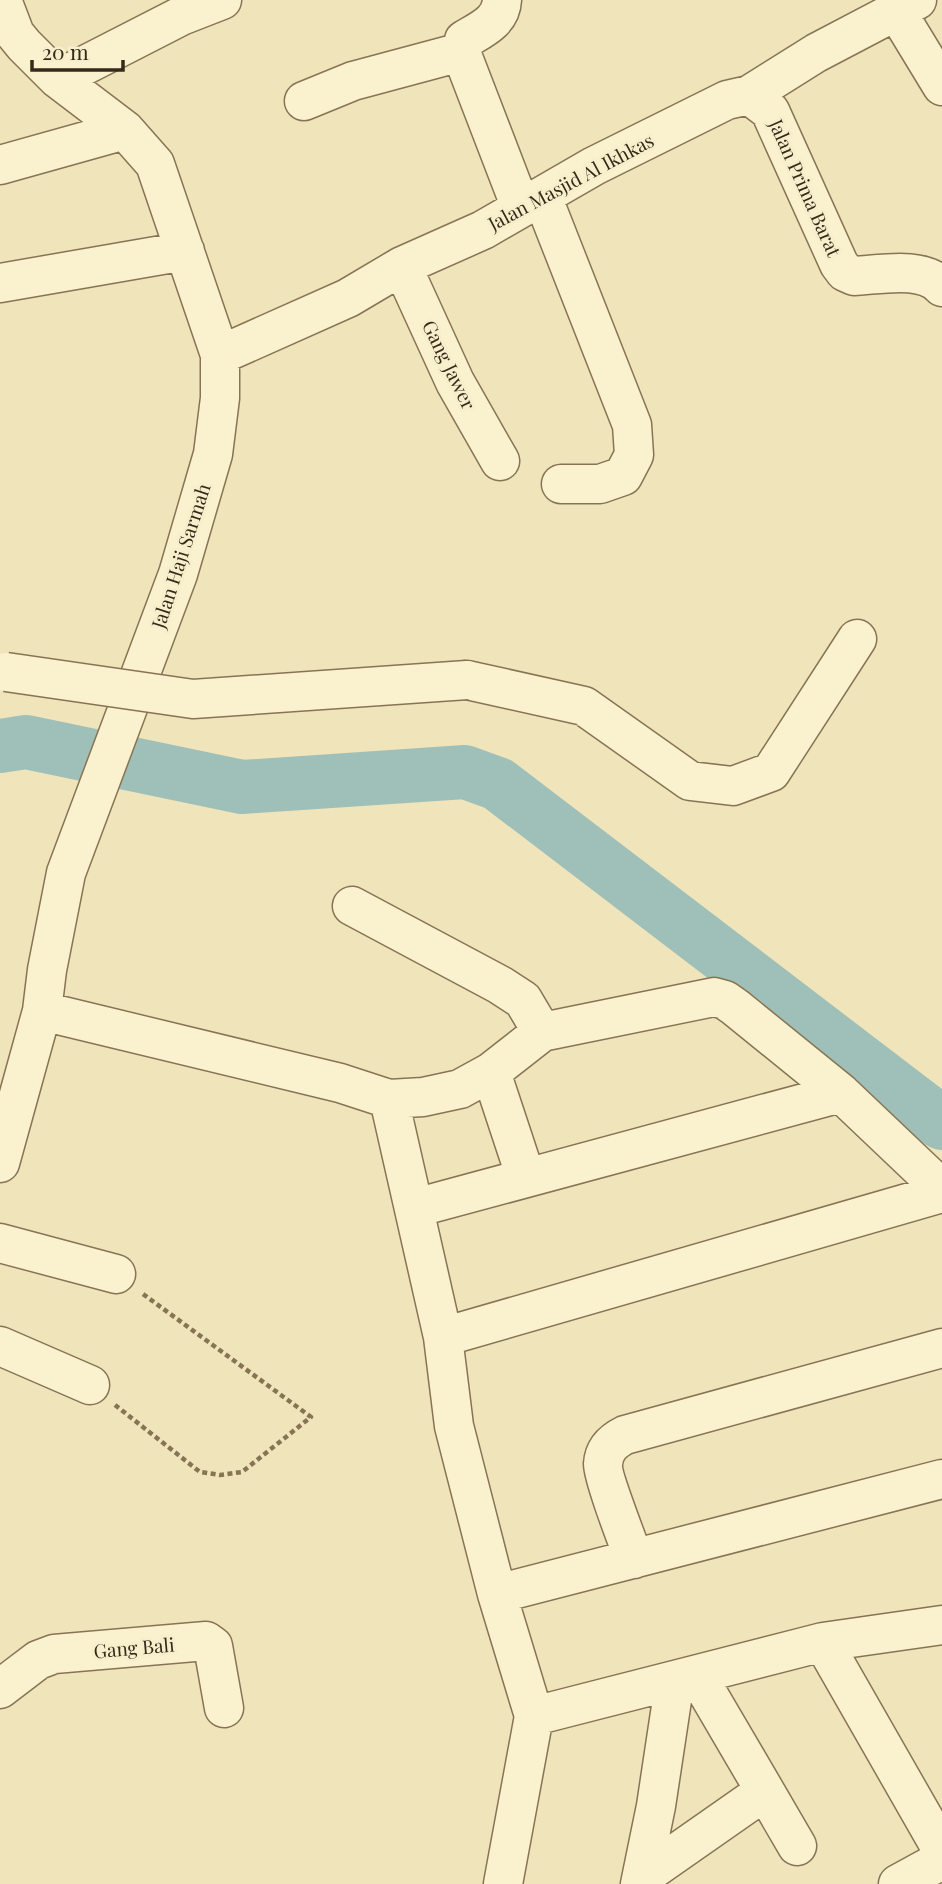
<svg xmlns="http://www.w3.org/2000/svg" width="942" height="1884" font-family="'Playfair Display',serif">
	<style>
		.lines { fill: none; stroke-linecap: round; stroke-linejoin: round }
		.river { stroke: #9fc0b9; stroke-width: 54 }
		.minor-casing { stroke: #877454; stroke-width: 41 }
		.path { stroke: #877454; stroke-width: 4.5; stroke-dasharray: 5 3.5; stroke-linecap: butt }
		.minor { stroke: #faf1ce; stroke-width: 38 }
		.minor-bridge-casing { stroke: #877454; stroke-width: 41; stroke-linecap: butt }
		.minor-bridge { stroke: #faf1ce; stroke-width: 38 }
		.labels { text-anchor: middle; stroke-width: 6; stroke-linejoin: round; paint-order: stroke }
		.street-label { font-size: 19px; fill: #352a1a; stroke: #f7eecb }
	</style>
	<rect width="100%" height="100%" fill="#f0e4bb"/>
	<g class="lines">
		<!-- river -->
		<path class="river" d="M0 746 26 742 242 787 465 772 498 784 942 1123"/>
		<!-- minor casing -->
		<g class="minor-casing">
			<path id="minor" d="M502 0C501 22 480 30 464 40L461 52 521 208
				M897 12 942 86
				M58 79 181 16 222 0
				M749 95 770 111 839 264 845 272 854 276C879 275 923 265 942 287
				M304 101 353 81 461 52
				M0 165 125 130
				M542 196 632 425 634 455 623 476 600 484H561
				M402 266 455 382 500 461
				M0 283 185 251
				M220 355 348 298 402 266 483 230 594 166 727 100 749 95 816 53 917 0
				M467 680 584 706 690 781 733 786 771 772 857 639
				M352 906 500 985 523 1000 542 1032
				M42 1011 340 1083 389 1099 423 1097 460 1089 491 1072 542 1032 714 997 725 1000 735 1007 841 1093 942 1189
				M491 1072 526 1178
				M389 1099 443 1337 454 1426 497 1594 534 1716 503 1884
				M0 1163 42 1011 47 970 66 873 178 574 213 454 220 398V355L155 164 125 130 58 79 24 45 15 34 2 0
				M415 1208 841 1093
				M0 1243 116 1274
				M443 1337 942 1193
				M0 1346 90 1385
				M634 1559C628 1543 602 1475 603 1464 604 1449 613 1441 625 1435L942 1348
				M497 1594 942 1479
				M823 1642 942 1850
				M0 1689 38 1660 54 1654 206 1641 213 1646 224 1708
				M534 1716 823 1642 942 1625
				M765 1791 797 1846
				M642 1877 765 1791 697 1675
				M640 1884 656 1806 675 1680
				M898 1884 942 1860"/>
		</g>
		<!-- path -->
		<path class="path" d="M115 1405 200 1472 220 1475 242 1472 311 1417 143 1294"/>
		<!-- minor -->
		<use href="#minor" class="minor"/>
		<!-- minor-bridge casing -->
		<g class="minor-bridge-casing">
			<path id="minor-bridge" d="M6 672 193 699 467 680"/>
		</g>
		<!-- minor-bridge -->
		<use href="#minor-bridge" class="minor-bridge"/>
	</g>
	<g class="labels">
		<!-- street labels -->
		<g class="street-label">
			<text transform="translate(571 182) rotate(-28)" y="7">Jalan Masjid Al Ikhkas</text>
			<text transform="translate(805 188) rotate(66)" y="7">Jalan Prima Barat</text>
			<text transform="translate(449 365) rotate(64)" y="7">Gang Jawer</text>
			<text transform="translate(181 556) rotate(-72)" y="7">Jalan Haji Sarmah</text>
			<text transform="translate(134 1648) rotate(-5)" y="7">Gang Bali</text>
		</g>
	</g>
	<!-- scale -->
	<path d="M32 60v10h91v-10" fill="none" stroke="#352a1a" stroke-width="3.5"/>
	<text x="42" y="60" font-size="21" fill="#352a1a" stroke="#f7eecb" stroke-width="5" paint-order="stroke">20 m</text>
</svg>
